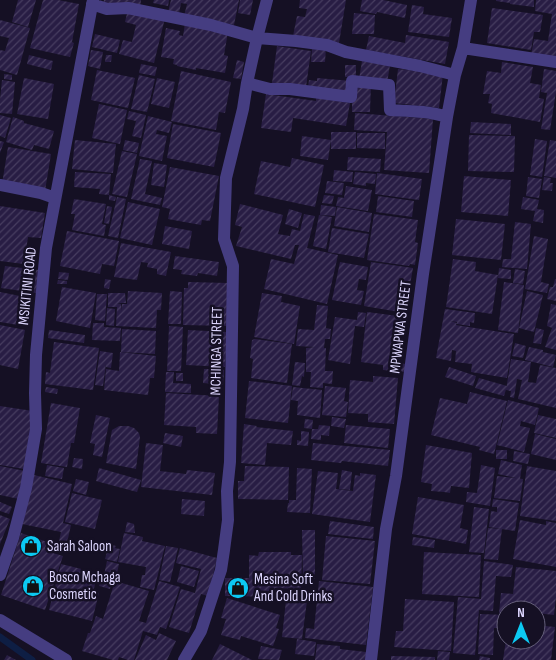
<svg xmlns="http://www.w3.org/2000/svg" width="556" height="660" font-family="'Sofia Sans Condensed',sans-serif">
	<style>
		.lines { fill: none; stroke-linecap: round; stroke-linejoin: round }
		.stream { stroke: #0e1e44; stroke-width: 7 }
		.building { fill: url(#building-hatch) }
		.minor { stroke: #453d81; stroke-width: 12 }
		.labels { text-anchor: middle; stroke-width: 5; stroke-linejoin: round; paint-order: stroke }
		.street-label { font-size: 15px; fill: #dcd5fd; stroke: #151024 }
		.poi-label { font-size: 15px; fill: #dcd5fd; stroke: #151024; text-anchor: start }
	</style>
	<defs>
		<pattern id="building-hatch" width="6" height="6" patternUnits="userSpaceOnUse" patternTransform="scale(1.25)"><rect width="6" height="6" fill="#281d44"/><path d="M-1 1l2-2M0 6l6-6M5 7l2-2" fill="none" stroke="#473d60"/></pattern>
	</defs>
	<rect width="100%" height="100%" fill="#151024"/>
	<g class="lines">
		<!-- stream -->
		<path class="stream" d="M0 637 32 660"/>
	</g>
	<!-- building -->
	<path class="building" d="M18 0H36L28 27 12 22Z
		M43 0H58L79 4 72 42 74 43 70 57 30 48Z
		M104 0H141L140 9 103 4Z
		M154 0H169L168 6 153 3Z
		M171 0H239L234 25 184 16 187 4 181 3 179 14 168 12Z
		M240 0H253L250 15 238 13Z
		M300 0H346L339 43 293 36 297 16 305 17 307 9 299 8Z
		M362 0H383L407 5 405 18 377 12 376 14 360 11Z
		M496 0H534V7L510 4V3L496 1Z
		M536 0H556V58L531 55 534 39 548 41 552 14 535 11Z
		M412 5 424 7 423 14 452 18 449 37 408 32Z
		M492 8 543 15 540 32H534L531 50 487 43Z
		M128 9 165 18 154 63 119 54 123 40 132 42 136 25 125 22Z
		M354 13 375 15 374 34H352Z
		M0 20 30 28 17 75 0 70V50L5 51 9 38 0 36Z
		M185 24 228 32 224 55 228 56 225 73 196 68V70L177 66V65L173 64 174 59 161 57 166 28 180 31 179 35 183 36Z
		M95 34 120 40 117 53 92 47Z
		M406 35 449 42 445 64 366 50 369 36 405 43Z
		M277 46 311 51 306 87 272 83Z
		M310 48H326L325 62H311L312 49H310Z
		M91 50 103 52 100 69 88 66Z
		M29 55 53 61 51 70 27 64Z
		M106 55H112L111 62H105Z
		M237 60 244 62 241 79 233 78Z
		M362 61 390 65 387 83 359 79Z
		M502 62 533 67 530 83 541 85 539 98 544 99 540 122 491 113 492 104 488 103 490 94H483L487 71 501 73Z
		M141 64 157 67 155 76 139 73Z
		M345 65H356V77H345Z
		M398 69 443 74 439 108 394 103Z
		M544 69 556 71V92L550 130 541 129 547 93 541 92Z
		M97 70 135 78 128 108 91 100Z
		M181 71 231 82 225 113 219 112 216 130 171 121Z
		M4 74 12 75V80L4 79Z
		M139 75 155 79 147 112 131 109Z
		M24 78 54 84 48 119 17 114Z
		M157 78 175 82 169 108 151 104Z
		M317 78 352 81 350 93 308 87 309 80 317 81Z
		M2 80 15 82 12 114 0 113V100Z
		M352 84H371L370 112H352Z
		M266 94 316 101V97L350 103 346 126 293 118 291 132 261 128Z
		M99 104 127 110 120 144 92 138Z
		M129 111 146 115 141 138 132 136 136 121 127 119Z
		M355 113 433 119 429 173 384 170 387 132 354 130Z
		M0 115 11 118 5 138 0 136Z
		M148 116 172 122 169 133 157 130 156 134 167 136 162 161 139 156Z
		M13 117 24 121V123L54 131 49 149 34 145 32 150 6 142Z
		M471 122 511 124V135L470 133Z
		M173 124 221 133 214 167 167 158Z
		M331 132H356V149H331Z
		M357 133H385V149L357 148Z
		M469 135 515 136 514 172 468 171Z
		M302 136 331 140 328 160 300 156Z
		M535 139 547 141 542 177 530 175Z
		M75 140 116 144 113 173 72 169Z
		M125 140 139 143 137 153 123 150Z
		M550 140 556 141V178L544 176Z
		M0 141 4 142 0 153Z
		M8 147 51 154 45 191 2 184Z
		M122 151 137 154 127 197 112 194Z
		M348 157 381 159 380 172 347 170Z
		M292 158 324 165 315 207 254 194 261 161 290 167Z
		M140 159 152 161 145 194 162 198 160 205 131 199Z
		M154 163 167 165 164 187 151 185Z
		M170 167 219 176 210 221 202 220 201 225 168 219 170 209 162 207Z
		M334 170 353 172 352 182 333 181Z
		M75 172 111 174 109 195 99 194 100 189 74 187Z
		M355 172 376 174 375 184 366 183V186L353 184Z
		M377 173 422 179 419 200 375 194Z
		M464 176 511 180 508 216 461 212Z
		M528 177 542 179 539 198 526 196Z
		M544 177 551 178 550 183H553L552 191 542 190Z
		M327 181 344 183 342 195 325 193Z
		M346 186 372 190 368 211 336 206 338 197 344 198Z
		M109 195 116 197 115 201 109 200Z
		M324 195 334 196 332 204 322 203Z
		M378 196 414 201 412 217 376 212Z
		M117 197 126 199 118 238 108 236Z
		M523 197 539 200 537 209 544 210 543 223 533 221 535 211 521 209Z
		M74 199 106 204 102 224 106 225 104 236 72 230 75 214H71Z
		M128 202 160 209 152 245 120 238Z
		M240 204 283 215 278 234 290 236 292 229 300 231 304 214 315 216 307 248 338 255 327 304 264 289 271 259 294 264 299 245H295L291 259 236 246 242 227 235 225Z
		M321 205 336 207 335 216 320 215Z
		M0 206 45 213 41 238 28 237 24 264 0 261Z
		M107 206 112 207 109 224 104 223Z
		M337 207 372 213 369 232 334 226Z
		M289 209 302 213 298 228 285 224Z
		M374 214 418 220 415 242 418 243 415 265 410 264 409 266 367 260Z
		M319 215 332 217 326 249 313 246Z
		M456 219 505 224 501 260 452 255Z
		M515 222 531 224 527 269 502 267 503 259H511Z
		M165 226 192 231 189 249 162 244Z
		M332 228 369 234 364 258 328 252Z
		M67 231 119 241 114 266 102 264 100 274 60 266Z
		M534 236 548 239 541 282 549 284 547 293 525 289Z
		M121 243 171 252 166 276 157 274V269L147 267 148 263 141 262 137 280 114 277Z
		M175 256 219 262 217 276 198 273 197 276 181 274 182 270 173 269Z
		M453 259 476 262 475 271 498 275 492 314 446 307Z
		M340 262 368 267 366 280 359 279 357 290 364 291 361 305 332 300Z
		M371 262 413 268 405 313 364 306Z
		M5 266 39 270 36 293 1 288Z
		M499 268 511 270V279L498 278Z
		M515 269 525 271 523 284 513 283Z
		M59 272 69 273 68 280 58 279Z
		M105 279 111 280 109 289 104 288Z
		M555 279H556V301L547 299 550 287H553Z
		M58 280 67 281V284H57Z
		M188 282 228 283 229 326 183 325 184 288H188Z
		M504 282 524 285 518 333 498 330Z
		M62 287 96 293 90 328 56 321Z
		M128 291 162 293 161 310H157L156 328 116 326 117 307H108V293H125L126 303H117L121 304V311L122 304H127Z
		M170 291 182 292 181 324H168Z
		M527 291 543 295 534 332 519 328Z
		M0 292 20 296 18 310 27 312 24 326 0 322Z
		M262 293 282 296 281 302 300 306 294 344 254 337Z
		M97 294H107L105 321 95 320Z
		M551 304 556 305V350L545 347 552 328 547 326Z
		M317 305 328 306 326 328 331 329 330 339H325L324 348H326L325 371H333L332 384 323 383V388L310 387 311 372H306V348L315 347 296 346 298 329 314 330Z
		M107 308 115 309 114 326 106 325Z
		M445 309 475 313 474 323 470 322V326L457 324V322L450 321 457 323 456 325 514 334 507 378 471 372 472 364 455 362 456 351 452 350 451 361 436 358Z
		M358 312 366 313 364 327 355 326 350 364 328 360 335 317 357 320Z
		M367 312 406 317 404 331 398 330 396 346 401 347 399 363 406 364 405 372 383 370V365L361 362Z
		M93 323H104V327L121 328 120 341 92 340Z
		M0 325 25 330 18 369 0 365Z
		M169 326 183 327 181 371H167Z
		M536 328 544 330 541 344 533 343Z
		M122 329 156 331 155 354 121 352Z
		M49 330 85 335 84 343 48 338Z
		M188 330 227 332 225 367 186 365Z
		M255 339 292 344 287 383 251 378 253 359 250 358 252 340Z
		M54 342 99 348 93 390 45 384 46 372 50 373Z
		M515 343 526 346 523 358 512 356Z
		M529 347 543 350V352L556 355 553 367 525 360Z
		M100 351 113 353 111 368 106 367V364L103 386 95 385Z
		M120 352 156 356 154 378H150L148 395 104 390 106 369 119 371Z
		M511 359 531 362 528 382 536 383 540 365 556 368V408L518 399 522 380 517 379 514 398 510 397 511 391 506 390Z
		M295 362 305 363 304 377 302 376 300 386 292 385Z
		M210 367H217L216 369 224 370 223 385 203 383 204 369H210Z
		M449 367 476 376 473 386 445 377Z
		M166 372H174L173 383 191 384V393L165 392Z
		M176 373H183V381H176Z
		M373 376 398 378 394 424 368 422V414L348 413 350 380 373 382Z
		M479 378 507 386 504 396 475 388Z
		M249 381 292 386 288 423 245 418Z
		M325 386 346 388 344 401 348 402 346 417 322 415Z
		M46 387 58 389 57 394 45 392Z
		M293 387 322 390 320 418 297 415 298 401 291 400Z
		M470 392 507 401 494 454 479 450 480 447 431 435 440 398 467 404Z
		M166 393 219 396 217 434 196 433V427L164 425Z
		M508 400 539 408 535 425 521 421 520 426 530 428 524 452 497 445Z
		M51 403 80 408 74 443H71L67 467 41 463Z
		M0 406 33 411 24 469 0 465Z
		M96 415 110 418 102 457 93 455 95 444 90 443Z
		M538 415 556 419V438L534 433Z
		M332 417 346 419 344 428 331 426Z
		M305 419 313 420 312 429 304 428Z
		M244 424 257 426 256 427 293 431 291 445 267 443 265 465 241 463Z
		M319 425 330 426 329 436 321 435V440L311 439 312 429H318Z
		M346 425 390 429 388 448 344 443Z
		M119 426H128L134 428 139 433 140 437 136 469 106 463 112 430Z
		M301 431 309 432 308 446 297 445V440L301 441Z
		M165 433 183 436 181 447 163 443Z
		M535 434 556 439V460L531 454Z
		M146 443 163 445 160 471 186 474 187 470 215 473 212 495 141 487Z
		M313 443 390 450 388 466 342 461 341 463 311 460Z
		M426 445 472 453 469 488 451 486 450 493 444 492 431 491 432 484 421 482Z
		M496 450H507V459H496Z
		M514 451 530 454 528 464 513 461Z
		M74 458 83 459 82 469 72 467Z
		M501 460 522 465 520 479 498 474Z
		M47 465 64 468 62 479 45 476Z
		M481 465 495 468 490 506 466 502 467 492 477 493Z
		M0 466 25 471 19 499 0 495Z
		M245 466 289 467 288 500 238 499V481H244Z
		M527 466 556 471V521L520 516Z
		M99 468 141 480 137 492 96 481Z
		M297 468 312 469 310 513 287 512 288 503H289V500H296Z
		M342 470 352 472 350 490 339 489Z
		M318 471 338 473 336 489 353 491 355 475 360 476V473L376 475 370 522 312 514Z
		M34 475 72 484 63 523 71 525 67 543 59 541 61 532 22 524Z
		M497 476 523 479 520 501 494 498Z
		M76 479 89 482 86 495 73 491Z
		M72 493 102 500 95 529 65 522Z
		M418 497 464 505 460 528 468 530 466 544 412 534Z
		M182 499 205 501 204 516 181 514Z
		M493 499 519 503 515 531 489 527 491 511 497 512V507H492Z
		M0 502 12 507 9 514 0 511Z
		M474 507 489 509 484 553 469 552Z
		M0 515 10 519 0 544Z
		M520 520 546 525V521L556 523V567L513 559Z
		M330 521 374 527 373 539 328 534Z
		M127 522 134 524 135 533 125 532Z
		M488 528 502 529 498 560 484 559Z
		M302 530H315V579H303Z
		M21 533 56 545 53 553 63 556 45 610 1 595Z
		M124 533 143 537 142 541 165 546 154 590 140 587 142 575H145L146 567 118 562Z
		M326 536 375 541 370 584 322 580Z
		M413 537 435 540 434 548 412 545Z
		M109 544 116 546 115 548 120 549 117 562 105 559Z
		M166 546 178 548 170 582 159 580Z
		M180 548 217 558 208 596 201 594 189 633 169 627 181 589 195 593 201 569 176 563Z
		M259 552H291V555H302L301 589 275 588V597L225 596V578H249V555L258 556Z
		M424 552 481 555 479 597 422 594Z
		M107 561 119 564 116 578 104 575Z
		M484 561 513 565 511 577 496 576 493 611 479 610 475 655 453 653 458 597 481 599Z
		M61 564 98 573 93 592 99 593 92 621 49 610Z
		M181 566 199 571 194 587 177 582Z
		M516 567 556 571V597L554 615 536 613V610H506V613H499L501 593 513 594Z
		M102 577 112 580 110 589 99 586Z
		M115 581 149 591 139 621 146 623 159 581 180 587 166 629 160 627 157 635 143 631 134 660H128L119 657 118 660H113L82 651 88 633H90L96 616 103 619Z
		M319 581 373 587 366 645 305 638 306 628 314 629Z
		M287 591 314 594 313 602 307 601 302 639 282 637Z
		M227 598 280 615 276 628 279 629 273 646 241 636 240 640 221 635 226 619 221 618Z
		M405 599 454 602 451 651 394 647 396 631H403Z
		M480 614 506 615 504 628H494L493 655 478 654Z
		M536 625 555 627 551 660H503L506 640H536Z
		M159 633 176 641 167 660H135L146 635 156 640Z
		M297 639 316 642 314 656 295 654Z
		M220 644 252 660H212Z
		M317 644 340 646V649L366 652V660H315Z
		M261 646 282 650 279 660 258 659Z
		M438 651 450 652 449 660H437Z
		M7 655 16 660H4Z
		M391 656 435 657V660H391Z
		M480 656 490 658V660H479Z"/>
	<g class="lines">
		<!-- minor -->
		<path class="minor" d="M92 4 107 9 128 8 211 25 257 38 296 41 327 45 346 52 420 66 455 75
			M463 48 556 62
			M247 83 270 89H290L351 97 352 81 389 85 390 110C409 111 429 111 447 117
			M0 185 41 193 55 198
			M0 575 13 538 26 488 36 429 35 393 36 355 46 248 93 0
			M0 620 66 660
			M184 660 201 631 221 570 224 550 228 520 227 491 230 462 233 266 224 239 226 178 243 109 247 83 257 38 267 0
			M371 660 386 529 396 476 423 274 447 117 455 75 463 48 471 0"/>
	</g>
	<!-- icons -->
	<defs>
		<g id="shop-disc" transform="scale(1.125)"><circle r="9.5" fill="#0cc9f2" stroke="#151024"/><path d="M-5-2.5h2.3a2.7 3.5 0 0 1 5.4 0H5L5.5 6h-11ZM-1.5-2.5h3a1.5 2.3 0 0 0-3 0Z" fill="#111"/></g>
	</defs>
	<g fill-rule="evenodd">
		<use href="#shop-disc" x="31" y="546"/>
		<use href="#shop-disc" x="33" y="586"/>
		<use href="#shop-disc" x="238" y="588"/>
	</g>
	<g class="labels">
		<!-- street labels -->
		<g class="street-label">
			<text transform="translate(27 286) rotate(-84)" y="5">MSIKITINI ROAD</text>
			<text transform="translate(400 327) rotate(-83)" y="5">MPWAPWA STREET</text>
			<text transform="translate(216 351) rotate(-89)" y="5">MCHINGA STREET</text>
		</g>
		<!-- poi labels -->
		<g class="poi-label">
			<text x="47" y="551">Sarah Saloon</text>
			<text x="49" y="582">Bosco Mchaga<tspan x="49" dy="17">Cosmetic</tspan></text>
			<text x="254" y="584">Mesina Soft<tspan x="254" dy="17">And Cold Drinks</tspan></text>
		</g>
	</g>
	<!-- north arrow -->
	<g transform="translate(521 625)"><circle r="24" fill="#151024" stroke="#655f7b"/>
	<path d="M0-4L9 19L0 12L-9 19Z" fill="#0cc9f2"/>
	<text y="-8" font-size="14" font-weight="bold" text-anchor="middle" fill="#dcd5fd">N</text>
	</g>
</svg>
